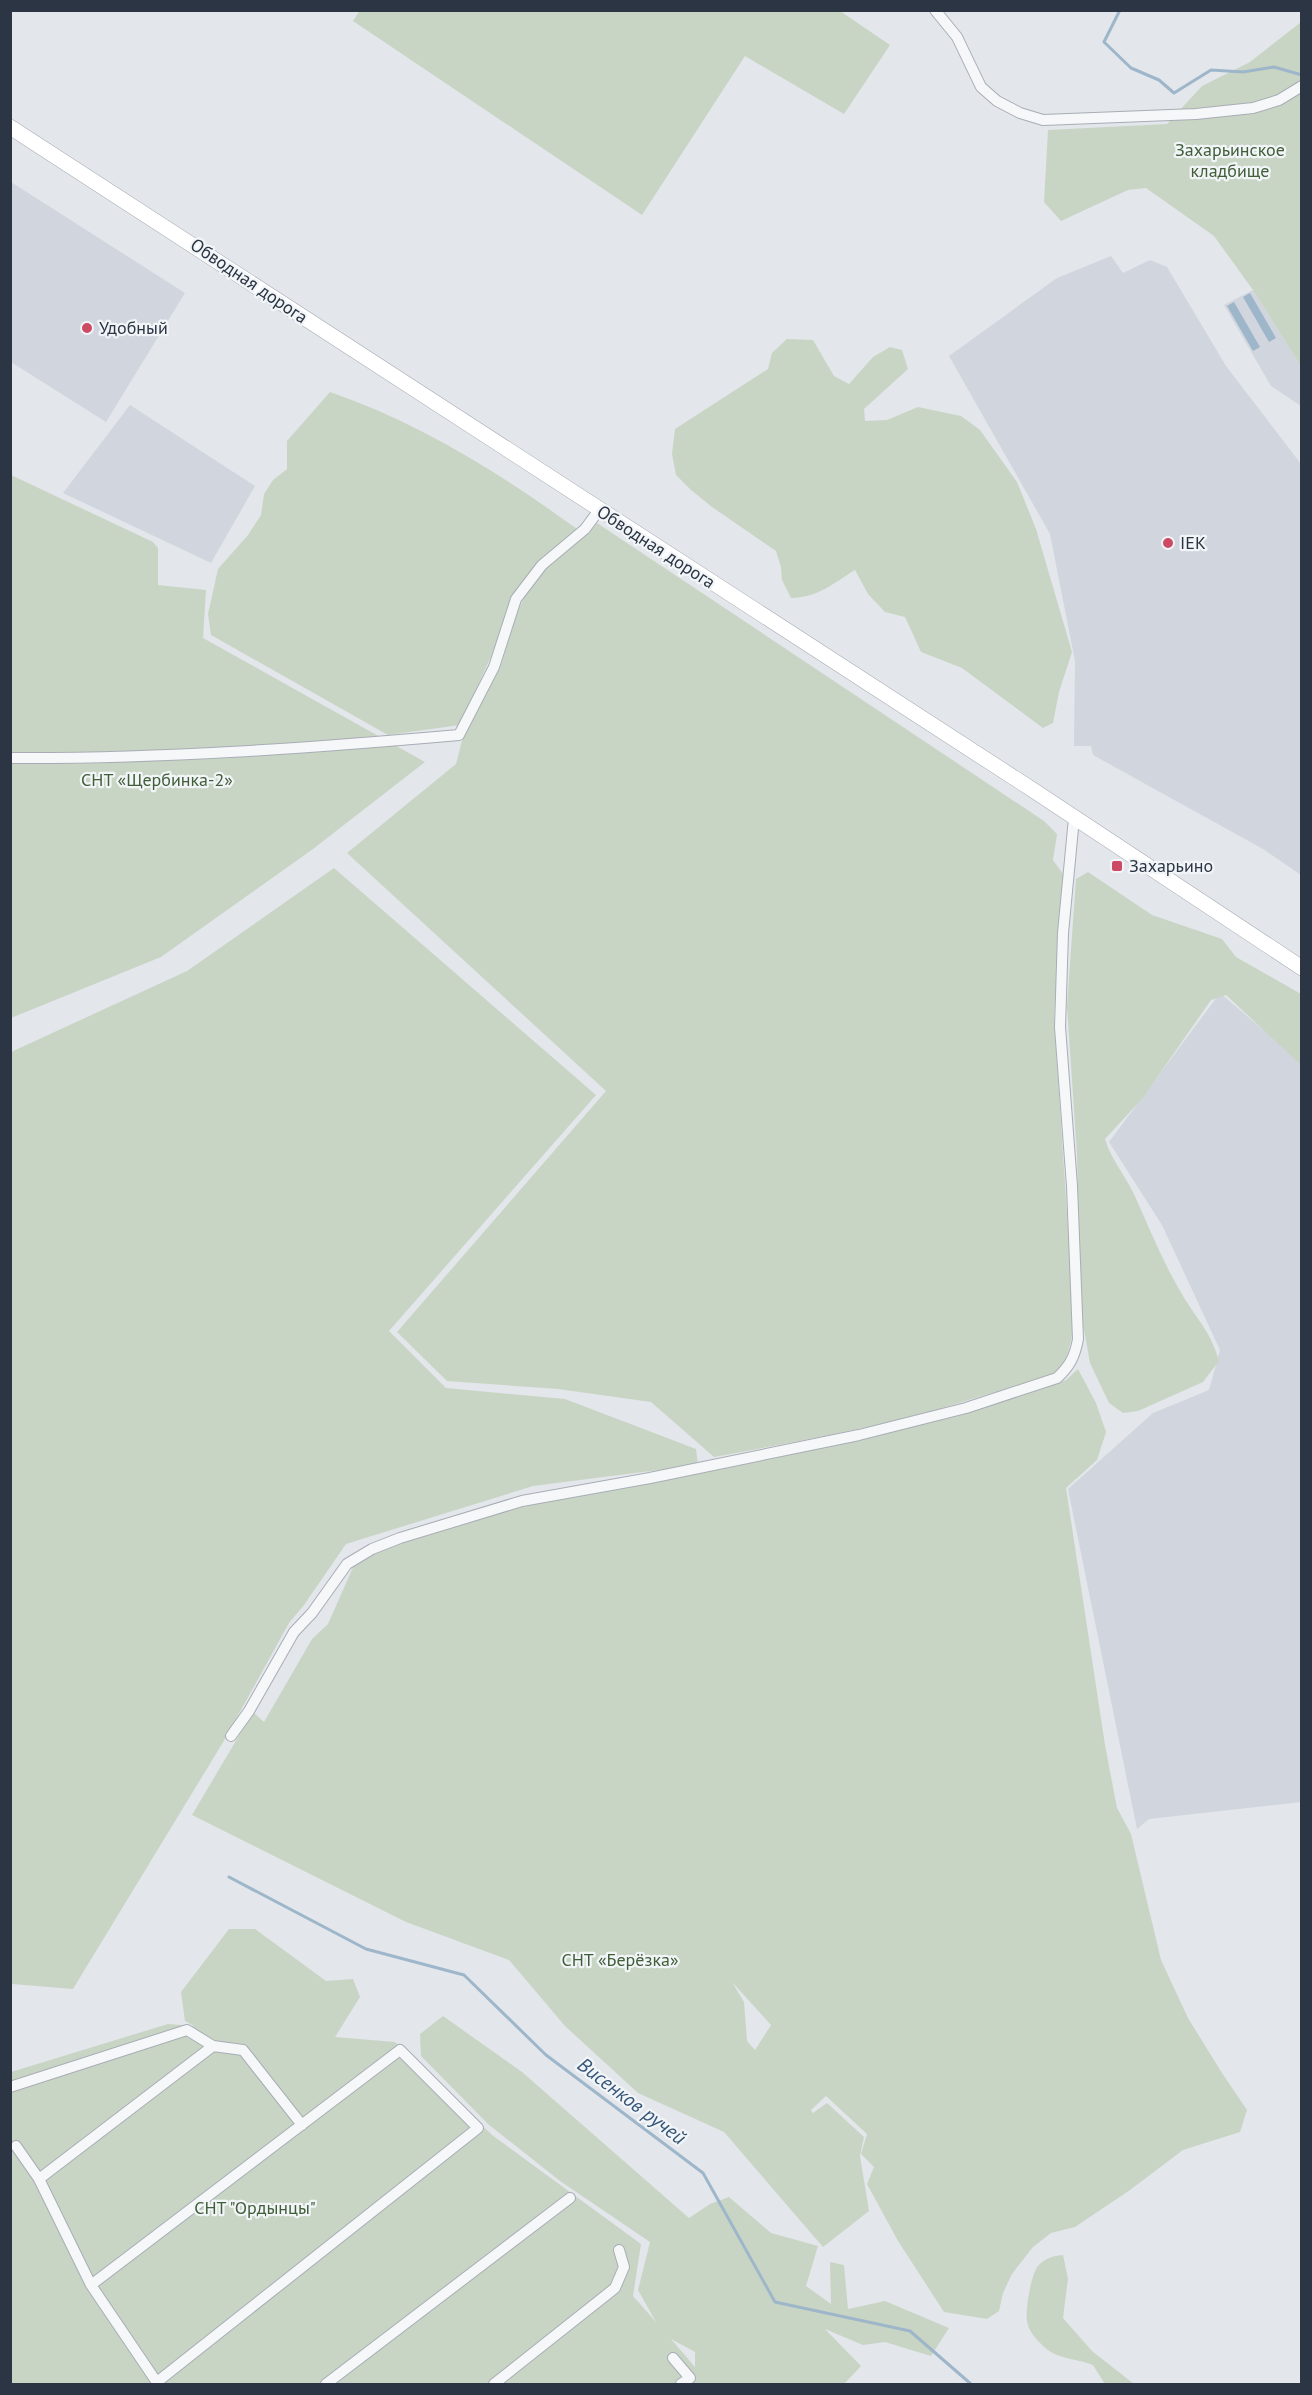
<svg xmlns="http://www.w3.org/2000/svg" width="1312" height="2395" font-family="'PT Sans',sans-serif">
	<style>
		.built { fill: #d1d5dd }
		.green { fill: #c9d5c4; fill-rule: evenodd }
		.water { fill: #9eb6ca }
		.lines { fill: none; stroke-linecap: round; stroke-linejoin: round }
		.stream { stroke: #9eb6ca; stroke-width: 3 }
		.minor-casing { stroke: #a8adb5; stroke-width: 12 }
		.secondary-casing { stroke: #a8adb5; stroke-width: 16 }
		.minor { stroke: #f5f7f9; stroke-width: 10 }
		.secondary { stroke: #fff; stroke-width: 15 }
		.poi-dot { fill: #cd4a64; stroke: #f2f5f8; stroke-width: 2 }
		.labels { text-anchor: middle; stroke-width: 4.5; stroke-linejoin: round; paint-order: stroke }
		.park-label { font-size: 18px; fill: #415e38; stroke: #f2f5f8 }
		.street-label { font-size: 18px; fill: #2b3543; stroke: #f2f5f8 }
		.poi-label { font-size: 18px; fill: #2b3543; stroke: #f2f5f8; text-anchor: start }
		.water-label { font-size: 20px; font-style: italic; fill: #355577; stroke: #f2f5f8 }
	</style>
	<rect width="100%" height="100%" fill="#e3e6eb"/>
	<!-- built -->
	<path class="built" d="M11 182 185 293 106 422 11 362Z
		M1111 256 1123 273 1150 260 1167 267 1226 366 1301 464V875L1263 849 1093 755 1091 746H1074L1075 661 1050 534 949 356 1057 278Z
		M1253 290 1301 366V406L1271 386 1224 305Z
		M130 405 255 486 211 563 63 493Z
		M1220 993 1301 1062V1802L1149 1819 1137 1829 1068 1489 1153 1413 1209 1390 1220 1350 1162 1225 1109 1142Z"/>
	<!-- green -->
	<path class="green" d="M360 10 840 11 890 45 844 114 745 56 642 215 353 21Z
		M1301 22V366L1253 290 1214 236 1146 188 1128 190 1061 221 1044 202 1048 130 1167 124 1202 86 1250 62Z
		M787 339 813 340 834 376 849 384 873 357 890 347 902 350 908 369 864 409 865 421 887 420 918 407 961 416 980 430 1017 482 1036 529 1072 652 1059 692 1053 723 1043 728 962 668 921 652 905 617 885 612 868 594 855 570C832 584 819 597 791 598L782 580 781 567 776 551 712 507 691 490 676 475 672 454 675 429 768 369 772 353Z
		M330 392C420 423 501 474 577 529L539 561 502 632 460 725 388 735 211 635 208 614 218 569 248 535 261 515 264 494 273 480 287 469V441Z
		M11 475 153 542 158 548V585L206 590 203 638 425 762 313 849 161 957 11 1018Z
		M597 523 1044 821 1057 834 1053 860 1063 874 1054 1019 1074 1318C1072 1337 1070 1364 1051 1375 1034 1383 1004 1390 985 1395 896 1424 805 1440 714 1457L651 1402 558 1389 447 1381 397 1332 606 1091 347 853 456 764 462 741 500 668 518 610 525 596 549 565Z
		M334 868 596 1095 389 1331 446 1388 565 1399 696 1449 698 1465 533 1486 346 1544 304 1605 289 1623 225 1739 73 1989 12 1984 11 2000V1052L187 971Z
		M1088 872 1152 915 1222 939 1236 957 1301 994V1065L1226 995 1211 1000 1142 1099 1105 1139C1111 1159 1124 1174 1133 1192 1149 1227 1163 1263 1183 1296 1198 1321 1211 1332 1219 1361L1203 1382 1138 1411 1123 1413 1109 1403 1090 1363 1081 1313 1077 1154 1067 1006 1076 879Z
		M1078 1369 1096 1403 1106 1432 1097 1460 1066 1488 1105 1745 1117 1808 1131 1834 1161 1960 1188 2018 1222 2073 1247 2110 1240 2132 1183 2150 1130 2190 1075 2227 1051 2233 1033 2247 1012 2274 1003 2293 999 2311 987 2319 944 2312 898 2241 867 2184 874 2167 861 2154 867 2134 826 2096 811 2110 813 2113 827 2103 864 2137 860 2156 869 2211 823 2247 724 2132 638 2093 565 2026 509 1960 406 1922 192 1815 253 1712 264 1722 312 1639 328 1624 354 1565 381 1548 511 1509 808 1451 962 1415 1066 1380ZM732 1982 771 2025 755 2050 747 2041 744 2002Z
		M229 1929H255L326 1981 353 1979 360 1997 335 2037 395 2042 492 2135 641 2244 633 2296 656 2322 638 2290 650 2242 560 2181 488 2124 421 2056 420 2034 443 2016 522 2072 689 2218 710 2204 729 2197 771 2233 818 2246 806 2286 831 2304 830 2262 844 2265 848 2309 885 2301 949 2328 931 2356 885 2342 863 2345 825 2329 861 2366 844 2384H11V2072L168 2024 194 2026 185 2021 181 1992ZM671 2339 695 2352V2367Z
		M1063 2255 1068 2279 1063 2318 1092 2351 1134 2384H1105L1093 2365C1075 2358 1057 2360 1042 2345 1035 2338 1028 2330 1027 2321 1025 2311 1031 2274 1038 2266 1045 2258 1053 2256 1063 2255Z"/>
	<!-- water -->
	<path class="water" d="M1250 293 1276 338 1269 342 1243 297Z
		M1234 302 1260 347 1253 351 1227 306Z"/>
	<g class="lines">
		<!-- stream -->
		<path class="stream" d="M1120 10 1104 42 1131 68 1159 80 1174 93 1211 70 1243 72 1274 67 1302 75
			M229 1877 366 1949 464 1975 546 2055 703 2173 775 2302 910 2331 971 2384"/>
		<!-- minor casing -->
		<g class="minor-casing">
			<path id="minor" d="M935 10 957 37 981 87 997 101 1020 113 1043 120 1196 114 1253 108 1279 100 1302 86
				M10 758C160 759 310 748 459 735L494 667 516 599 542 565 585 529 599 510
				M231 1736 249 1711 294 1632 312 1613 347 1564 372 1549 400 1538 522 1501 650 1478 859 1435 966 1408 1057 1378C1070 1366 1075 1356 1078 1339L1072 1186 1060 1027 1063 933 1074 818
				M10 2087 187 2030 213 2046
				M16 2146 39 2179 91 2285 158 2384
				M39 2179 213 2046 243 2050 302 2125
				M91 2285 400 2050 478 2128 157 2382
				M673 2358 690 2378 681 2384
				M326 2384 570 2198
				M494 2384 615 2288 624 2267 619 2250"/>
		</g>
		<!-- secondary casing -->
		<g class="secondary-casing">
			<path id="secondary" d="M10 127 1036 792 1302 968"/>
		</g>
		<!-- minor -->
		<use href="#minor" class="minor"/>
		<!-- secondary -->
		<use href="#secondary" class="secondary"/>
	</g>
	<!-- markers -->
	<g class="poi-dot">
		<circle cx="87" cy="328" r="6"/>
		<circle cx="1168" cy="543" r="6"/>
		<rect x="1111" y="860" width="12" height="12" rx="3"/>
	</g>
	<g class="labels">
		<!-- park labels -->
		<g class="park-label">
			<text x="1230" y="156">Захарьинское<tspan x="1230" dy="21">кладбище</tspan></text>
			<text x="157" y="786">СНТ «Щербинка-2»</text>
			<text x="620" y="1966">СНТ «Берёзка»</text>
			<text x="255" y="2214">СНТ "Ордынцы"</text>
		</g>
		<!-- street labels -->
		<g class="street-label">
			<text transform="translate(249 281) rotate(34)" y="6">Обводная дорога</text>
			<text transform="translate(656 547) rotate(33)" y="6">Обводная дорога</text>
		</g>
		<!-- poi labels -->
		<g class="poi-label">
			<text x="99" y="334">Удобный</text>
			<text x="1180" y="549">IEK</text>
			<text x="1129" y="872">Захарьино</text>
		</g>
		<!-- water labels -->
		<g class="water-label">
			<text transform="translate(632 2101) rotate(37)" y="7">Висенков ручей</text>
		</g>
	</g>
	<!-- border -->
	<rect width="1312" height="2395" fill="none" stroke="#2b3543" stroke-width="24"/>
</svg>
